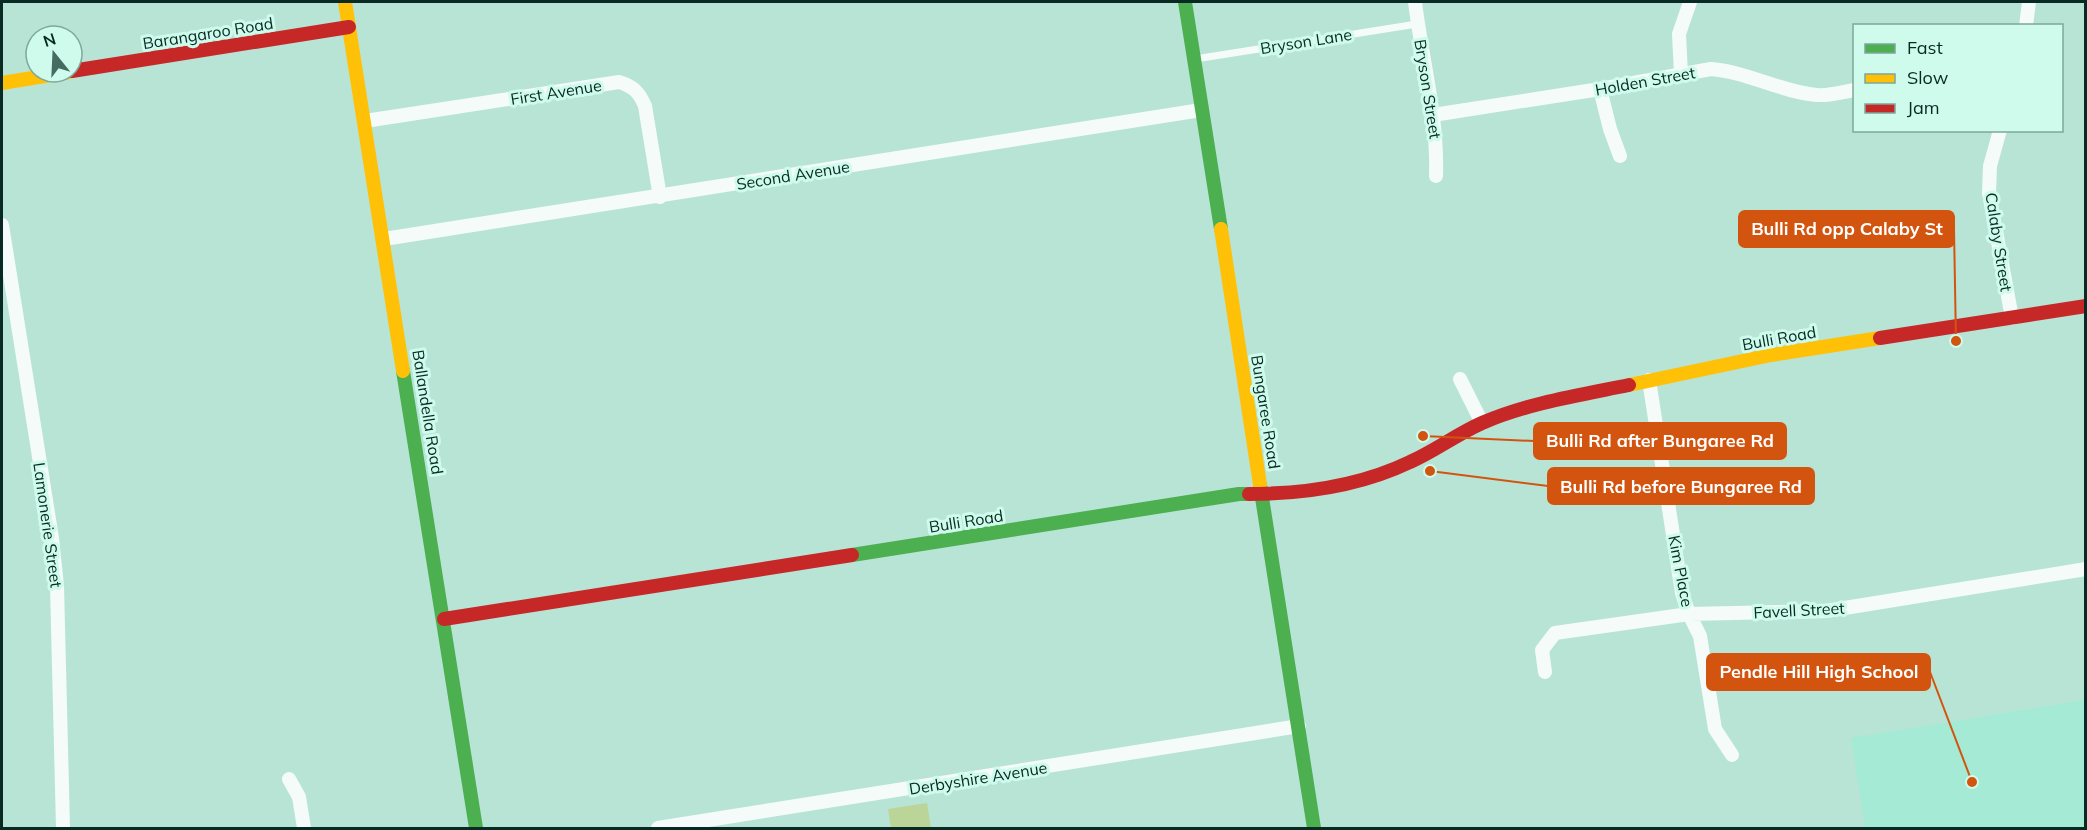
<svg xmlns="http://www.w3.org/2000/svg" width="2087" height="830" font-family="Mulish,sans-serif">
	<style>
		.built { fill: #a4ead4 }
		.green { fill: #bbd497 }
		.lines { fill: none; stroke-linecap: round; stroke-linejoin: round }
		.lane { stroke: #f4fbf9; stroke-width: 7 }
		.street { stroke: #f4fbf9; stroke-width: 14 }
		.fast { stroke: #4caf50; stroke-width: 14 }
		.slow { stroke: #ffc107; stroke-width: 14 }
		.jam { stroke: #c62828; stroke-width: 14 }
		.labels { text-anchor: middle; stroke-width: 6; stroke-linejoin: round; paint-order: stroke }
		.street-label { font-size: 16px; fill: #082a22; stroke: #cefbec }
		.leader { fill: none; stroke: #d2540e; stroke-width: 2 }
		.callout-dot { fill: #d2540e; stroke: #cefbec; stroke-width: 2 }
		.callout { fill: #d2540e; stroke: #d2540e; stroke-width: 2 }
		.callout-label { font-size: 18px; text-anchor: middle; font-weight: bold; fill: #fff }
	</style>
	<rect width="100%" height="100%" fill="#b8e4d6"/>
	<!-- built -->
	<path class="built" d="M2085 700V828H1854L1865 826 1851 738Z"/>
	<!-- green -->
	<path class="green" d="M927 803 931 828H891L888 809Z"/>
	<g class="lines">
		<!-- lane -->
		<path class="lane" d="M1195 59 1417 24"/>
		<!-- street -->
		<path class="street" d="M1415 2C1422 60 1438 117 1436 176
			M2026 26 2029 2
			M1681 74 1679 34 1690 2
			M1600 89 1610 129 1620 156
			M1433 115 1600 89 1711 69C1748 72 1781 92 1817 95 1829 96 1843 92 1854 90
			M365 121 619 82C633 86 639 92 645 106L660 197
			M2000 130 1990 166 1989 193 2012 318
			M2 225 52 538 57 586 63 828
			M384 239 1201 110
			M1460 379 1482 423
			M1649 380 1682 593 1689 614 1700 636 1715 729 1732 755
			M1545 672 1542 650 1555 633 1689 614 1826 611 2086 569
			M289 779 299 797 304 828
			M658 828 1299 726"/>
		<!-- fast -->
		<path class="fast" d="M1185 2 1221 229
			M403 371 476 828
			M1260 485 1314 828
			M852 555 1239 494H1249"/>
		<!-- slow -->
		<path class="slow" d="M345 2 403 371
			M2 83 69 72
			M1221 229 1260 485
			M1629 385 1771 355 1880 338"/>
		<!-- jam -->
		<path class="jam" d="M72 71 349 27
			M1880 338 2086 306
			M1249 494C1304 494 1360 486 1410 462 1435 451 1457 434 1482 423 1528 403 1580 395 1629 385
			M444 619 852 555"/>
	</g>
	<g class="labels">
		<!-- street labels -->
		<g class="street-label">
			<text transform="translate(208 33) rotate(-9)" y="6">Barangaroo Road</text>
			<text transform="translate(1306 41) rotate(-9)" y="6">Bryson Lane</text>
			<text transform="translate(1645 81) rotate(-10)" y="6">Holden Street</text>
			<text transform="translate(1428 89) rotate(81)" y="6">Bryson Street</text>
			<text transform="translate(556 92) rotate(-9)" y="6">First Avenue</text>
			<text transform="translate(793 175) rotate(-9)" y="6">Second Avenue</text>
			<text transform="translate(1999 242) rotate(81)" y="6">Calaby Street</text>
			<text transform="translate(1779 338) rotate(-10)" y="6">Bulli Road</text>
			<text transform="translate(428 412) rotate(81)" y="6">Ballandella Road</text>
			<text transform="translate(1266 412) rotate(81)" y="6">Bungaree Road</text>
			<text transform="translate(966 521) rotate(-9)" y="6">Bulli Road</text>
			<text transform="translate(48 525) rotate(82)" y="6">Lamonerie Street</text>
			<text transform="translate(1681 571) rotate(79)" y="6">Kim Place</text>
			<text transform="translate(1799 610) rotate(-3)" y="6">Favell Street</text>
			<text transform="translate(978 778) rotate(-9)" y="6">Derbyshire Avenue</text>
		</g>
	</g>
	<!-- callouts -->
	<path class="leader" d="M1956 341L1954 229M1423 436L1534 441M1430 471L1548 486M1972 782L1930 672"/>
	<g class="callout-dot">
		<circle cx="1956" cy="341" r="6"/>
		<circle cx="1423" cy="436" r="6"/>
		<circle cx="1430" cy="471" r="6"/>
		<circle cx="1972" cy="782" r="6"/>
	</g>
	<g class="callout">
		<rect x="1739" y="211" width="215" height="36" rx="6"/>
		<rect x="1534" y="423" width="252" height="36" rx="6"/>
		<rect x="1548" y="468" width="266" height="36" rx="6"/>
		<rect x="1707" y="654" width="223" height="36" rx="6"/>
	</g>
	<g class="callout-label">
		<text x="1847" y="235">Bulli Rd opp Calaby St</text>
		<text x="1660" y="447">Bulli Rd after Bungaree Rd</text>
		<text x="1681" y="493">Bulli Rd before Bungaree Rd</text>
		<text x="1819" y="678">Pendle Hill High School</text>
	</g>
	<!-- border -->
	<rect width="2087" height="830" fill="none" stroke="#082a22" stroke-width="6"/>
	<!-- legend -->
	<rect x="1853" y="24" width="210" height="108" fill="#cefbec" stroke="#7fa79b" stroke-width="1.5"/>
	<rect x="1865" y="44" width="30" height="9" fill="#4caf50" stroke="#7fa79b" stroke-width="1.5"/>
	<text x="1907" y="54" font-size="18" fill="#082a22">Fast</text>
	<rect x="1865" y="74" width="30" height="9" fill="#ffc107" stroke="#7fa79b" stroke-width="1.5"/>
	<text x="1907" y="84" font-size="18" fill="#082a22">Slow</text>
	<rect x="1865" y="104" width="30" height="9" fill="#c62828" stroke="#7fa79b" stroke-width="1.5"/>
	<text x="1907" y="114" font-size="18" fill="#082a22">Jam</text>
	<!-- north arrow -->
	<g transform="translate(54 54) rotate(342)"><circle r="28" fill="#cefbec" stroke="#7fa79b" stroke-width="1.5"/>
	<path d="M0-4.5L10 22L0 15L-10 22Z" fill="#466b61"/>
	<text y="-9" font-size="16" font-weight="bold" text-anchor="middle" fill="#082a22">N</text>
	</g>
</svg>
